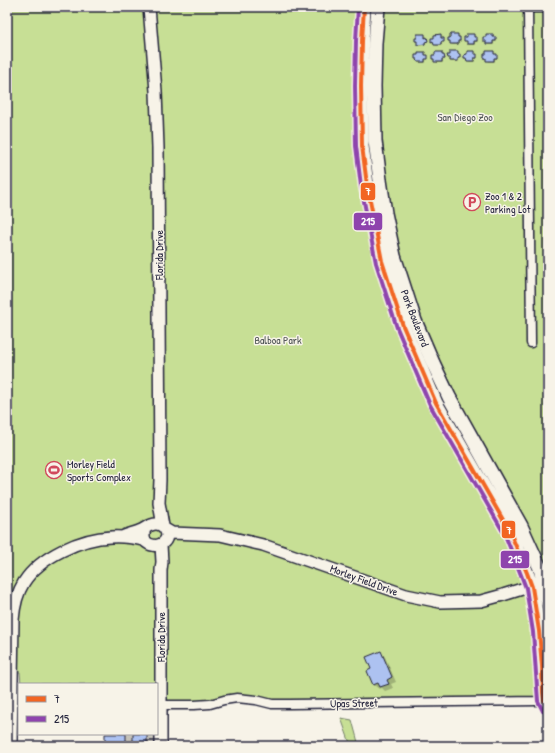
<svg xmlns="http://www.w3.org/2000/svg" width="555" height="753" font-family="'Patrick Hand',sans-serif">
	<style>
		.green { fill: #c7df95; stroke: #748068 }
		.shadow { fill: #0003 }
		.building { fill: #adc2f1; stroke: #22223b }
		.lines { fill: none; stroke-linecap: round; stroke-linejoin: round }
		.street-casing { stroke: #22223b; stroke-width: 11 }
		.secondary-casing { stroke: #22223b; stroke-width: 14 }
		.primary-casing { stroke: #22223b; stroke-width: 16 }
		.street { stroke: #f7f3e8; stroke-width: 8 }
		.secondary { stroke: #f7f3e8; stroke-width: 11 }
		.primary { stroke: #f7f3e8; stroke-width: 13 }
		.bus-1-casing { stroke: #f7f3e8; stroke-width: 7 }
		.bus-2-casing { stroke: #f7f3e8; stroke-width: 7 }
		.bus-1 { stroke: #f26522; stroke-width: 4 }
		.bus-2 { stroke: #8e44ad; stroke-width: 4 }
		.labels { text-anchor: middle; stroke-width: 3; stroke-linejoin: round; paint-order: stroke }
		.park-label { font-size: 11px; fill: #4b5152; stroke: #f7f3e8 }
		.poi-label { font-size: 11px; fill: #22223b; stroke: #f7f3e8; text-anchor: start }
		.street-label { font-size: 11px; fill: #22223b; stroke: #f7f3e8 }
		.line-badge { stroke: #f7f3e8; stroke-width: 1.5 }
		.badge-label { font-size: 11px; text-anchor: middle; font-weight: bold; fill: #fff }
	</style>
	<rect width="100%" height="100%" fill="#f7f3e8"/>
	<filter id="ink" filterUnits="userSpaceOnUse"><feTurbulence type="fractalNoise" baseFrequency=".025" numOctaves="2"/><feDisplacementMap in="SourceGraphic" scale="8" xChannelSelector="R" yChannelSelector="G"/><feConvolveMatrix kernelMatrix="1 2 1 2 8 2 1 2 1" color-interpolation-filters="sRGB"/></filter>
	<g filter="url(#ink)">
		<!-- green -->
		<path class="green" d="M7 7H548V699L167 703 157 684H21L20 672H7Z
			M341 718 352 720 359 746H351Z"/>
		<!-- shadow -->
		<path class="shadow" d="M424 35 426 36V39L428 40V42H426V45L420 46 416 41V39Z
			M441 35 442 36V39L444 40V42H442V45L436 46 434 42 432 41Z
			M457 35 458 38 461 40V42H459V45H452L451 42 449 41Z
			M474 35 475 38 477 39 478 42H475V45H469L468 44V42L465 40Z
			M493 35 494 38 497 39V42H494V45H488L487 44V42L484 40Z
			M457 52 458 55 461 57V59H458L459 62H452L451 61V59L449 58Z
			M474 52 475 55 477 56V59H475V62H469L467 59 465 58Z
			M493 52 495 55 497 56V59H495V62H489L485 58Z
			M425 53 426 56 428 57V59H426V63H420L416 58Z
			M442 53 443 56 445 57V60H443V63H437L433 58Z
			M380 652 385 657 396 682 391 684 393 688 385 691 382 688 379 689 374 685 368 671 372 669Z
			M106 734H156L157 746H106Z"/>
		<!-- building -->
		<path class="building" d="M417 34H425V38L427 37 428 41 425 42V44L417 45V41H415V38H417Z
			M441 34V38H444V42H441V45H434L433 41 431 42V38H434V35Z
			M450 34H458V37H460V41H458V44H450V41H448V38H450Z
			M467 34H474V37H477V41H474V44H467V41H464V37H467Z
			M486 34H493V37H496V41H493V44H486V41H483V37H486Z
			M450 51H458V54H460V58H458V61H450V58H448L447 55H450Z
			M467 51H474V54H477V58H474V61H467L466 58H464V55L467 54Z
			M486 51H494V54H497V58H494V61H486V58H484V54H486Z
			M418 52H425V55H428V59H425V62H418L417 59H415V55H418Z
			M435 52H442V55H444L445 59H442V62H434V59H432V55H435Z
			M381 651 392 677 387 680 389 684 380 687 378 683 373 685 367 671 371 669 366 657Z
			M105 734H126V746H105Z
			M133 734H147V746H133Z"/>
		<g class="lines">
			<!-- street casing -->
			<g class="street-casing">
				<path id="street" d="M528 7 531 343
					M528 8H548
					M161 705H194L210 704 224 700 237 698 256 700 272 704H290L536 701 544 700"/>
			</g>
			<!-- secondary casing -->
			<g class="secondary-casing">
				<path id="secondary" d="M149 7 156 91 158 148 160 480 159 503 163 526
					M165 529 172 533 220 535 263 545 406 595 440 602 481 601 503 595 522 589 540 585
					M124 536C129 534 134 533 139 531 145 529 149 524 156 524 160 524 162 525 164 528 174 540 156 553 144 540V532L145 529
					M11 746 13 620C14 607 17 593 24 582 40 557 81 538 111 537 122 536 134 538 144 540
					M161 746V570L162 562 161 545"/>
			</g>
			<!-- primary casing -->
			<g class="primary-casing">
				<path id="primary" d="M364 7 362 41 361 86 362 146 367 185 382 261 403 326 436 403 510 532 527 573 532 587 539 631 542 666 543 692 544 700 548 708
					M378 7 375 43 374 86 375 141 380 180 385 213 394 256 415 321 433 363 449 397 521 526 540 568 548 603"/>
			</g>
			<!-- street -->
			<use href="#street" class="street"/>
			<!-- secondary -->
			<use href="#secondary" class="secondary"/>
			<!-- primary -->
			<use href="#primary" class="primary"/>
			<!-- bus-1 casing -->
			<g class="bus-1-casing">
				<path id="bus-1" d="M364 7 362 41 361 86 362 146 367 185 382 261 403 326 436 403 510 532 527 573 532 587 539 631 542 666 543 692 544 700 548 708"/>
			</g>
			<!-- bus-2 casing -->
			<g class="bus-2-casing">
				<path id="bus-2" d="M358 7 356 41 355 86 356 146 361 186 376 263 397 328 430 405 505 535 521 575 526 588 533 632 538 701 543 711"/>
			</g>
			<!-- bus-1 -->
			<use href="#bus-1" class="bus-1"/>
			<!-- bus-2 -->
			<use href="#bus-2" class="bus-2"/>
		</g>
	</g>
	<!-- icons -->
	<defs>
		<g id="parking-ring" transform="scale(0.9)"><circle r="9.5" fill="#f7f3e8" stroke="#d1495b" stroke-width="1.5"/><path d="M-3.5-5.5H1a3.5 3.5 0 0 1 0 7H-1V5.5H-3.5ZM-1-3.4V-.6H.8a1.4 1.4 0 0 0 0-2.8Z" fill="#d1495b"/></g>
		<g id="stadium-ring" transform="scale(0.9)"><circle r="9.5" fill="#f7f3e8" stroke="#d1495b" stroke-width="1.5"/><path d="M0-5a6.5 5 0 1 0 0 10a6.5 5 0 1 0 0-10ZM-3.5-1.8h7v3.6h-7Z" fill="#d1495b"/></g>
	</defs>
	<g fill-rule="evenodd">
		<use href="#parking-ring" x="472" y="202"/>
		<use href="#stadium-ring" x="54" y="470"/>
	</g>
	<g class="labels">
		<!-- park labels -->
		<g class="park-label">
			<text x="465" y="121">San Diego Zoo</text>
			<text x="278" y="344">Balboa Park</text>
		</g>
		<!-- poi labels -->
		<g class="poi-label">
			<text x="485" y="200">Zoo 1 &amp; 2<tspan x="485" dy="13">Parking Lot</tspan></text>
			<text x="67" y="468">Morley Field<tspan x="67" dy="13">Sports Complex</tspan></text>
		</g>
		<!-- street labels -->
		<g class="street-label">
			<text transform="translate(159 255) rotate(-90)" y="4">Florida Drive</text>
			<text transform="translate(415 318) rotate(69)" y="4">Park Boulevard</text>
			<text transform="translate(364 580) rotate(20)" y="4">Morley Field Drive</text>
			<text transform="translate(161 637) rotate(-90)" y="4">Florida Drive</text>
			<text transform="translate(354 703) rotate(-1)" y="4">Upas Street</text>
		</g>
	</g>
	<g class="line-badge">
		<rect x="360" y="182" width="16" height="19" rx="4" fill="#f26522"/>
		<rect x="353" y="212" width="30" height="19" rx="4" fill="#8e44ad"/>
		<rect x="501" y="520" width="15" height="19" rx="4" fill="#f26522"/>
		<rect x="500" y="550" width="30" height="19" rx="4" fill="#8e44ad"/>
	</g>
	<g class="badge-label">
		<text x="368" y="195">7</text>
		<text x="368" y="225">215</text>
		<text x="509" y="534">7</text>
		<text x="515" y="563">215</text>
	</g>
	<!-- margin -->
	<rect width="555" height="753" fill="none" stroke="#f7f3e8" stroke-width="24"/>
	<rect x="12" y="12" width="531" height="729" fill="none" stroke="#22223b" stroke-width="1.5" filter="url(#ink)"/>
	<!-- legend -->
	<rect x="18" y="683" width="140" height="52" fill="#f7f3e8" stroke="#a29fa3"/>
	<rect x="26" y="696" width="20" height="6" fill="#f26522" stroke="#a29fa3"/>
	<text x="54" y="703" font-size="12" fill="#22223b">7</text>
	<rect x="26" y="716" width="20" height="6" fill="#8e44ad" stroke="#a29fa3"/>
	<text x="54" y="723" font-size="12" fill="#22223b">215</text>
</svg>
